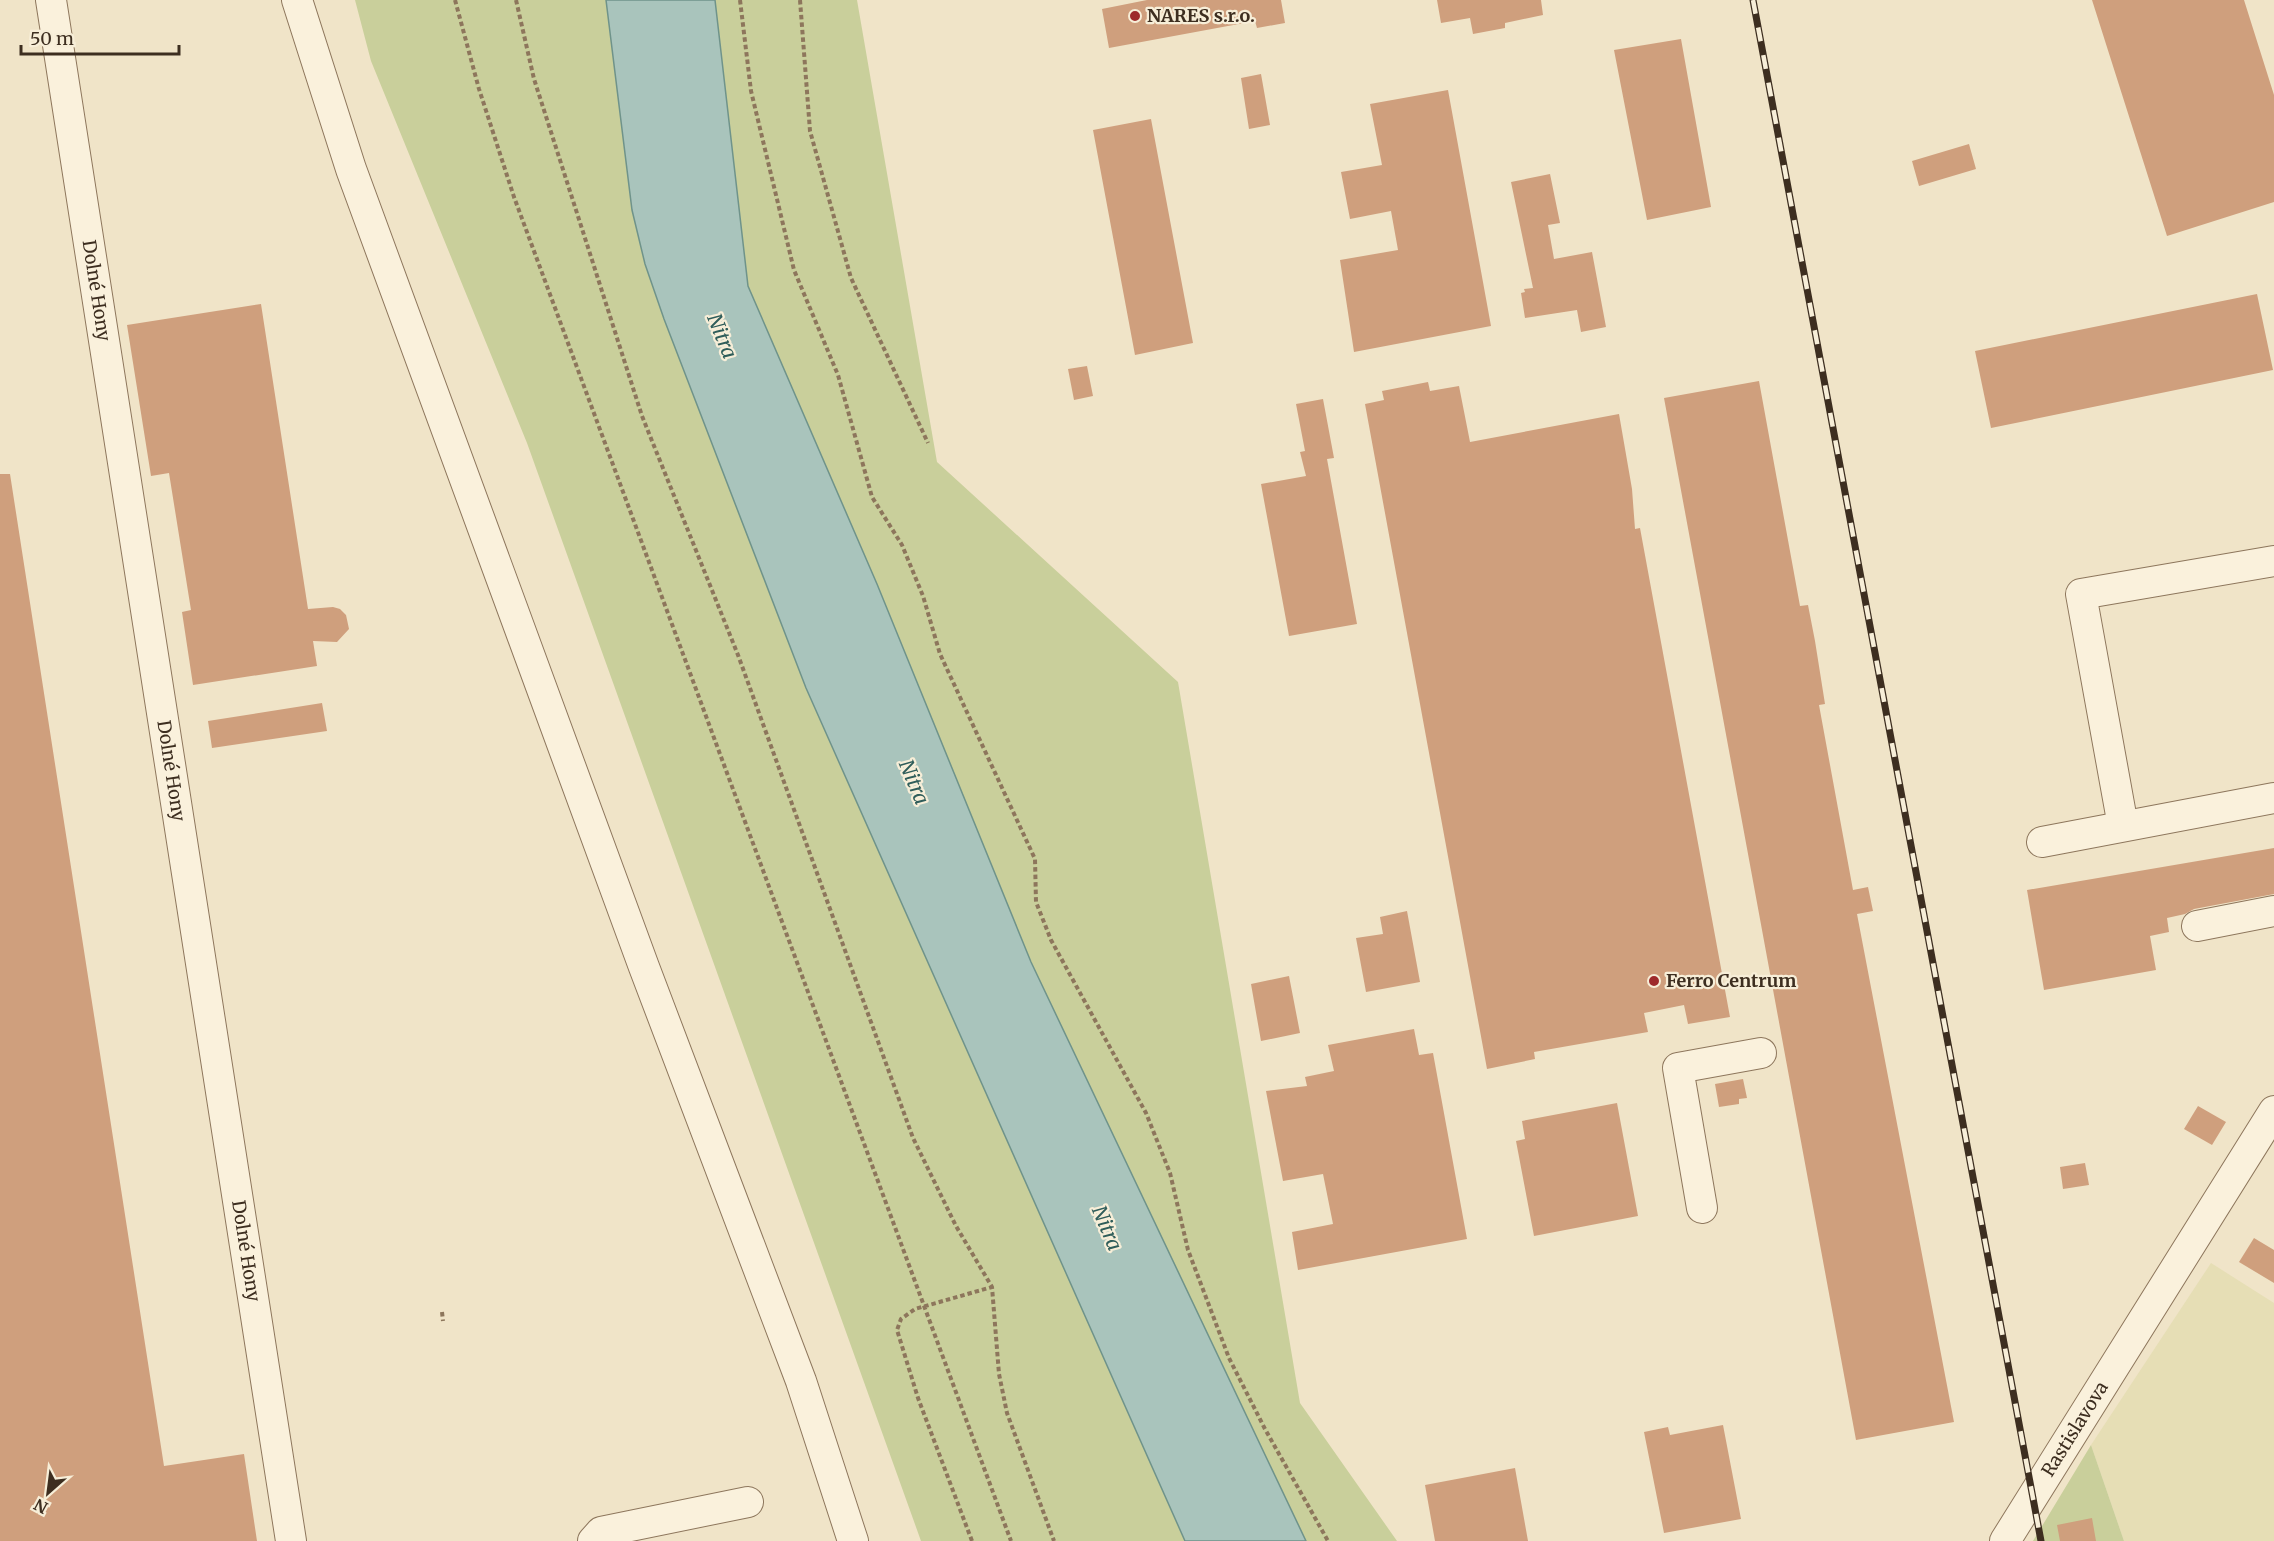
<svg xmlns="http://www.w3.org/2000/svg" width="2274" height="1541" font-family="Merriweather,serif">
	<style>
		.farmland { fill: #e6deb5 }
		.green { fill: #c9cf9b }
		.water { fill: #a9c4bc; stroke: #6f938a; stroke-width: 1.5 }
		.building { fill: #cf9f7d }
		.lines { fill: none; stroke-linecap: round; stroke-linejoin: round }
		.minor-casing { stroke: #8d765c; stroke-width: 32 }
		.path { stroke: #8d765c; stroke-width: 4; stroke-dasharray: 4.5 3; stroke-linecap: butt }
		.minor { stroke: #faf1dc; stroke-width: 30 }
		.rail-casing { stroke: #3d2e20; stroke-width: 7 }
		.rail { stroke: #f7eed8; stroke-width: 4.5; stroke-dasharray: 14; stroke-linecap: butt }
		.poi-dot { fill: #9e2a2b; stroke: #f7eed8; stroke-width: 2 }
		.labels { text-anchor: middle; stroke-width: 4.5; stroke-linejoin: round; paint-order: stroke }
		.poi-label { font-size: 18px; font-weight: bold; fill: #3d2e20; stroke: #f7eed8; text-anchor: start }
		.street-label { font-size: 18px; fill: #3d2e20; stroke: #f7eed8 }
		.water-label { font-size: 20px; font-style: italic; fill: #2f5d5a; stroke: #f7eed8 }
	</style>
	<rect width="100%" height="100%" fill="#f0e4c8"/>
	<!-- farmland -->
	<path class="farmland" d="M2211 1263 2274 1303V1541H2124L2091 1445Z"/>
	<!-- green -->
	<path class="green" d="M355 0H606L632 210 645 264 664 319 806 688 1185 1541H921L527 443 371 61Z
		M715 0H857L937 462 1178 682 1300 1403 1397 1541H1306L1031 962 877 584 748 286Z
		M2091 1445 2124 1541H2033Z"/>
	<!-- water -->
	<path class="water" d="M606 0H715L748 286 877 584 1031 962 1306 1541H1185L806 688 664 319 645 264 632 210Z"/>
	<!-- building -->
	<path class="building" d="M1147 0H1281L1285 23 1257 28 1255 21 1109 48 1102 9Z
		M1437 0H1541L1543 15 1505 23V28L1473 34 1470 18 1441 23Z
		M2092 0H2244L2274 95V202L2167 236Z
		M1681 39 1711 207 1647 220 1614 50Z
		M1261 74 1270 125 1249 129 1241 78Z
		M1448 90 1491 326 1354 352 1340 260 1398 250 1391 211 1350 219 1341 172 1382 165 1370 104Z
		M1151 119 1193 343 1135 355 1093 130Z
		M1969 144 1976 169 1919 186 1912 161Z
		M1550 174 1560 223 1548 225 1554 259 1592 252 1606 327 1581 332 1577 310 1525 318 1521 293 1525 292 1524 289 1533 288 1511 182Z
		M2257 294 2273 370 1991 428 1975 351Z
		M261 304 308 609 333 607 340 609 346 615 349 629 337 642 313 641 317 666 193 685 182 612 191 610 169 473 151 476 127 325Z
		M1087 366 1093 396 1074 400 1068 369Z
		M1759 381 1800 606 1808 605 1815 641 1825 704 1819 705 1853 890 1868 887 1873 911 1857 914 1954 1422 1856 1440 1664 398Z
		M1428 382 1430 391 1459 386 1470 442 1619 414 1632 489 1635 529 1640 528 1730 1017 1688 1024 1684 1005 1644 1013 1648 1032 1534 1052 1535 1059 1487 1069 1365 404 1384 400 1382 391Z
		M1323 399 1334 458 1327 459 1357 624 1289 636 1261 484 1306 476 1300 452 1305 451 1296 404Z
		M0 474H10L164 1466 244 1454 257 1541H0Z
		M322 703 327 731 212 748 208 721Z
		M2274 848V894L2194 909 2185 914 2167 918 2169 932 2150 936 2156 970 2044 990 2027 890Z
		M1407 911 1420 982 1366 992 1356 938 1383 934 1380 917Z
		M1289 976 1300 1033 1261 1041 1251 984Z
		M1414 1029 1419 1055 1433 1053 1467 1239 1298 1270 1292 1232 1333 1224 1323 1174 1283 1181 1266 1091 1307 1086 1305 1077 1334 1071 1328 1045Z
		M1743 1079 1747 1098 1739 1099V1104L1719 1107 1715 1084Z
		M1617 1103 1638 1216 1534 1236 1516 1141 1525 1139 1522 1121Z
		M2198 1106 2226 1122 2212 1145 2184 1129Z
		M2085 1163 2089 1185 2063 1189 2060 1167Z
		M2254 1238 2274 1250V1283L2239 1262Z
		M1723 1425 1741 1519 1664 1533 1644 1432 1668 1427 1670 1435Z
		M1515 1468 1528 1541H1435L1425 1485Z
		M2092 1518 2096 1541H2060L2057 1525Z"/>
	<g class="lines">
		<!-- minor casing -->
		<g class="minor-casing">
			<g id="minor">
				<path id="s1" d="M51 0 291 1541"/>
				<path d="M297 0 351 169 644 967 801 1381 853 1541"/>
				<path d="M2123 826 2081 594 2274 561"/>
				<path d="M2042 842 2274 798"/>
				<path d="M2197 926 2274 911"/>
				<path d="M1702 1208 1678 1068 1761 1053"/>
				<path d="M593 1541 601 1532 748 1502"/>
				<path id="s2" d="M2005 1541 2274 1111"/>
			</g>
		</g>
		<!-- path -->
		<path class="path" d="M455 0 479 89 514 197 1011 1541
			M516 0 534 79 642 416 738 655 913 1138 956 1226 992 1287 999 1374 1007 1413 1054 1541
			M740 0 751 91 794 270 838 375 872 497 902 545 923 596 940 654 1035 859 1036 902 1051 940 1146 1113 1170 1173 1188 1250 1229 1358 1265 1429 1328 1541
			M800 0 810 131 851 278 928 443
			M442 1312 443 1321
			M972 1541 918 1398 897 1330 901 1319 915 1309 992 1287"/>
		<!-- minor -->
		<use href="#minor" class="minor"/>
		<!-- rail casing -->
		<g class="rail-casing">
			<path id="rail" d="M1753 0 2041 1541"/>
		</g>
		<!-- rail -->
		<use href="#rail" class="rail"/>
	</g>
	<!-- markers -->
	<g class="poi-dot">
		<circle cx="1135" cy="16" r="6"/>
		<circle cx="1654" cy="981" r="6"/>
	</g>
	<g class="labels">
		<!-- poi labels -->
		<g class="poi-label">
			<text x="1147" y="22">NARES s.r.o.</text>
			<text x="1666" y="987">Ferro Centrum</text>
		</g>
		<!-- street labels -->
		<g class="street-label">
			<text dy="6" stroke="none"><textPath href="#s1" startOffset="294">Dolné Hony</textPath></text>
			<text dy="6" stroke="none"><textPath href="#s1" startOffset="780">Dolné Hony</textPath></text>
			<text dy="6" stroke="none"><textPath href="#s1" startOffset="1266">Dolné Hony</textPath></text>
			<text dy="6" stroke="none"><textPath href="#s2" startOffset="132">Rastislavova</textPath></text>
		</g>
		<!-- water labels -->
		<g class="water-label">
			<text transform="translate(722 336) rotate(68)" y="7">Nitra</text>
			<text transform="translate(914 782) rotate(67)" y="7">Nitra</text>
			<text transform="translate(1107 1228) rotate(67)" y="7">Nitra</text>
		</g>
	</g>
	<!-- north arrow -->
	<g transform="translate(48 1493) rotate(208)" stroke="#f7eed8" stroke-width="4.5" paint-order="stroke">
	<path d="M0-4.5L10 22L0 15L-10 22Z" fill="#3d2e20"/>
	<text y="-9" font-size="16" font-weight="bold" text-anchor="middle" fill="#3d2e20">N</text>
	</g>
	<!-- scale -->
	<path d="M21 45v9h158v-9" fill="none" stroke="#3d2e20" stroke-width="3"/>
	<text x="30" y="45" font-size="18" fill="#3d2e20" stroke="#f7eed8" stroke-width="4.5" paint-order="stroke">50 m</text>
</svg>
